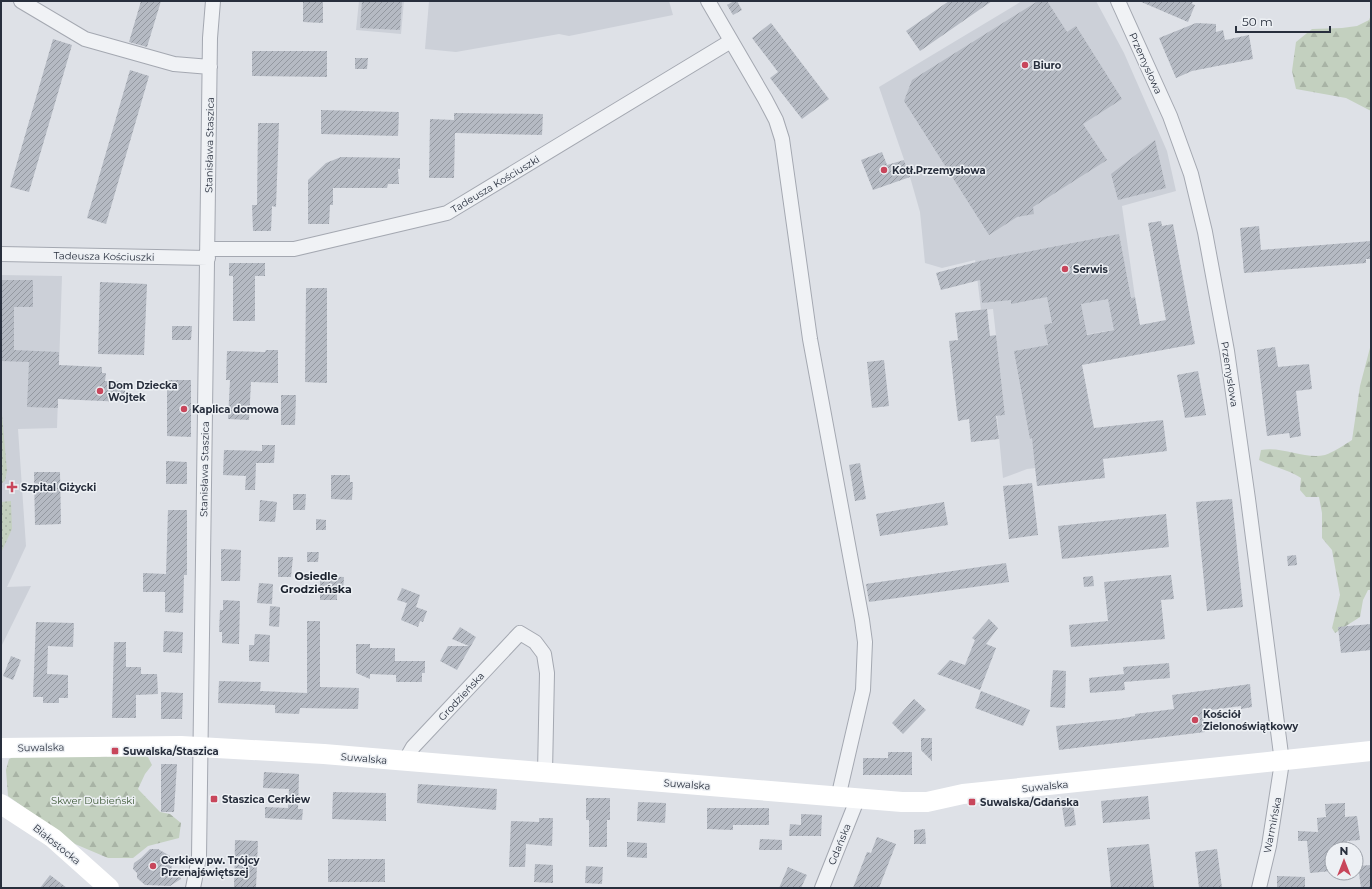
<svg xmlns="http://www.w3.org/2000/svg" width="1372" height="889" font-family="Montserrat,sans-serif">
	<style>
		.built { fill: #ccd0d8 }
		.grass { fill: url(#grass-dots) }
		.forest { fill: url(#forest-firs) }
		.building { fill: url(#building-hatch); fill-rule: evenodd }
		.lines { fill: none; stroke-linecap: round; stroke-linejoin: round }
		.street-casing { stroke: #a4a8b1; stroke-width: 16 }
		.street { stroke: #f0f2f5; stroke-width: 14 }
		.secondary { stroke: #fff; stroke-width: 20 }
		.poi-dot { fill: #c8465b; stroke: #edf0f4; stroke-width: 1.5 }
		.labels { text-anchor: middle; stroke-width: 3; stroke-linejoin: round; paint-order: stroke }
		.street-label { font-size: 10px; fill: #282f3d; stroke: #edf0f4 }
		.poi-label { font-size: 10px; font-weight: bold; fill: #282f3d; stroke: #edf0f4; text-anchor: start }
		.park-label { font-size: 10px; fill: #3c5835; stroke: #edf0f4 }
		.neighbourhood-label { font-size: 11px; font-weight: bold; fill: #1a212d; stroke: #edf0f4 }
	</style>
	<defs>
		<pattern id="grass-dots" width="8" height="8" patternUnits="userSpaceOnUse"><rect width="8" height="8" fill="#c3d0bf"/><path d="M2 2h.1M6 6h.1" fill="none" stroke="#a8b3a5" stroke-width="1.8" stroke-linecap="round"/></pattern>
		<pattern id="forest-firs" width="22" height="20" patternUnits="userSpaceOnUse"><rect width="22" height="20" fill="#c3d0bf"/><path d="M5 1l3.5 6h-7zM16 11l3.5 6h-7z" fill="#a8b3a5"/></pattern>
		<pattern id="building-hatch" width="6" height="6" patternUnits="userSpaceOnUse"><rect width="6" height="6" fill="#b5bac3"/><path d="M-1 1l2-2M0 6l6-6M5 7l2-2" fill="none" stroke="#9398a0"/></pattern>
	</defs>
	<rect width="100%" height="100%" fill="#dee1e7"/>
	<!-- built -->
	<path class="built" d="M359 1H404L401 34 356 30Z
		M429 1H669L673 15 569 36 559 34 456 52 425 49Z
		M1022 1H1096L1124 53 1167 151 1176 191 1122 206 1135 297 1118 300 1123 328 1056 340 1080 463 1027 469 1003 478 997 416 1005 415 993 309 981 310 975 260 942 268 925 263 920 212 910 177 879 87Z
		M1 275 62 276 57 428 18 429 26 546 7 587 31 586 1 647Z"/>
	<!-- grass -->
	<path class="grass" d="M1 403 7 471 5 481 1 484Z
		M11 501 12 529 1 553 2 519 1 502Z"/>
	<!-- forest -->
	<path class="forest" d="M1371 15V111L1346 98 1296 89 1292 71 1296 42 1312 29 1342 28 1357 26 1369 20Z
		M1371 344V590H1368L1363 600 1360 617 1335 633 1332 628 1340 595 1332 550 1322 538V513L1319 497H1306L1300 490 1301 478C1288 469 1273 467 1259 460L1261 450C1283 446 1306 460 1325 455 1334 452 1344 445 1352 440L1360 386Z
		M22 753H123L148 757 152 765 145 774 138 789 160 812 170 814 181 823 179 838 148 846 133 858H108L75 844 8 796 6 770 9 759Z"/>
	<!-- building -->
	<path class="building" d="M141 1H161L147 47 129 42Z
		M303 1H323V23L303 22Z
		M362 1H402L400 30 360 28Z
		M734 1H737L742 10 733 15 727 5Z
		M949 1H992L920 51 906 31Z
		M1038 1H1047L1067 32 1076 26 1122 99 1083 124 1107 160 1033 207 1034 214 1017 217 989 235 904 101 912 80Z
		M1139 1H1193L1192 4 1195 5 1188 22Z
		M771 23 829 99 802 119 770 78 778 72 752 38Z
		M1196 23 1216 24V32L1223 30 1225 40 1249 35 1253 59 1192 71 1176 78 1159 38Z
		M53 39 72 45 29 192 10 187Z
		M252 51H327V77L252 76Z
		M355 58H368L367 69H355Z
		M130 70 149 76 106 224 87 218Z
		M321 110 399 112 398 136 321 134Z
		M454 113 543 114 542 135 455 133 454 178H429L430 119 454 120Z
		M258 123H279L276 207 272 206 271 231H253L252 205H257Z
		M1155 140 1166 188 1118 200 1111 174Z
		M882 152 887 165 904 160 910 177 873 190 861 160Z
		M341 157 400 158V169H398L399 184H388L387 188H333V205H330L329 224H308V180L326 163Z
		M1161 221 1162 226 1173 224 1195 344 1082 365 1094 428 1163 420 1167 451 1103 459 1105 478 1037 486 1032 438 1030 439 1014 351 1048 345 1044 325 1052 323 1047 297 1011 304V300L982 303 980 280 941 290 936 273 980 261 1119 234 1131 298 1135 297 1140 325 1166 320 1148 223ZM1108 299 1114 330 1087 335 1081 304Z
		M1259 226 1261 250 1371 241V259H1366V263L1244 273 1240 228Z
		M229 263H265V276H255V321H233V276H229Z
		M1 280H33V307H14V350L59 352V365L102 367V373H106L105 381 125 382V402L58 399V408L27 407 29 362 1 361Z
		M100 282 147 284 144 355 98 354Z
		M306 288H327V383L305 382Z
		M987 309 990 336 996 335 1005 415 996 416 999 439 971 442 969 419 958 421 949 341 958 340 955 313Z
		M172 326H192L191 340H172Z
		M1275 347 1278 367 1309 364 1312 389 1296 391 1301 436 1290 438 1289 433 1267 436 1257 350Z
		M266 350H278V383L251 382 249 420 228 419 230 380H226L227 351 265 352Z
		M884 360 889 406 872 408 867 362Z
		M1198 371 1206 415 1185 418 1177 375Z
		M167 380H191V437L167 436Z
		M281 395H296L295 425H281Z
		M262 445H275L274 463H256L255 490H245L246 476 223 475 224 450 262 451Z
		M166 461 187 462V484H166Z
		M860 463 866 499 855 501 849 465Z
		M34 472H60L61 524 35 525Z
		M331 475H350V482H353L352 500 331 499Z
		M1032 483 1038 535 1009 539 1003 486Z
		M293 494H306L305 510H293Z
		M1232 499 1243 607 1207 611 1196 502Z
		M260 500 277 502 275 522 259 521Z
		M944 502 948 525 880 536 876 514Z
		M168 510H187V575H184L183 613 165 612V592H143V573L166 574Z
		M1166 514 1169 547 1062 559 1058 526Z
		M316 519 326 520V530H316Z
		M221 549 241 550 240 581H221Z
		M307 552H319L318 562H307Z
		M1296 555 1297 565 1288 566 1287 556Z
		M278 557H293L291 577H278Z
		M1006 563 1009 582 869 602 866 584Z
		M1171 575 1174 599 1161 600 1165 639 1071 647 1069 625 1108 621 1104 582Z
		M320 576 344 577 343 593H337V600H320Z
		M1093 576 1094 586 1084 587 1083 577Z
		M259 583 273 584 272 604 257 603Z
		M402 588 420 595 416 607 427 611 423 622 420 621 418 627 401 620 407 603 397 600Z
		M223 600 240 601 239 644 222 643V632H219L220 610H223Z
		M270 606 280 607 279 627 269 626Z
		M989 619 998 628 986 644 996 648 980 690 937 674 950 660 965 665 975 640 972 638Z
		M307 621H320V687L359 688 358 709 300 708 299 714 275 713V705L218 703 219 681 261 682 260 691 307 693Z
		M36 622 74 623 73 647 48 646 47 674 68 675V698H59V703H43V697H33Z
		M1371 624V650L1341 653 1338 627Z
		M460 627 476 637 457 670 440 661 448 646H469L452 639Z
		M164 631 183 632 182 653 163 652Z
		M255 634 270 635 269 662 249 661V645H254Z
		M114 642H126V667H141V674H157L158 694 136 695V718H112Z
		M356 644H370V648H395V661H425V673H422V682H396V675L370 674V679L356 673Z
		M11 656 21 660 13 680 3 676Z
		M1169 663 1170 678 1124 682 1125 690 1090 693 1089 678 1124 674 1123 667Z
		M1053 670 1066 671 1065 708 1050 707Z
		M1250 684 1252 707 1241 709V706L1203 711 1205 732 1059 750 1056 726 1119 719 1135 716V714L1174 709 1172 695Z
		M981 691 1030 710 1023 726 975 708Z
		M161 692 183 693 182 719H161Z
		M914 699 926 710 903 734 892 723Z
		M921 738H932V761L921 750Z
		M888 752H912V775H863V758H888Z
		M161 764H177L174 812H161Z
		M264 772 299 774 298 809H303L302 820 265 818V807L288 808 289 789 263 788Z
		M418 784 497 789 496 810 417 803Z
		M333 792 386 793V821L332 819Z
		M1148 796 1150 819 1103 823 1101 801Z
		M586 798H610V820H607V847H589V820H586Z
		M638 802 666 803 665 823 637 821Z
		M1345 803V817L1357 816 1360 840 1347 841 1348 849H1332V871L1310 873 1307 841H1298V831L1318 832 1317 818 1326 817 1325 804Z
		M1073 804 1076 825 1065 827 1062 806Z
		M707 808H769V825H733V830L707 829Z
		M801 814 822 815 821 836H789L790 824 801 825Z
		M539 818H553L552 846 526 844 525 867H509L511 821 539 822Z
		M925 829 926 844H914V830Z
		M877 837 896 844 879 888H853L867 852 871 853Z
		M760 839 782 840V850H759Z
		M235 840 258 841 256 888H234Z
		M627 842 647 843V858L627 857Z
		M1149 844 1154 888H1111L1107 848Z
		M150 849H158L170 856 172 870H181V879L170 886 145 885 137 878V873L133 869 134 863 141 858Z
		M1217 849 1222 888H1199L1195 852Z
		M328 859H385V882H328Z
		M535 864 553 865V883L534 882Z
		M1371 865V888H1361L1358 866Z
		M586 866 603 867 602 884 585 883Z
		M788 867 807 875 801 888H779Z
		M50 875 67 888H40Z
		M1277 876 1305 877V888H1277Z"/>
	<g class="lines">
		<!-- street casing -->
		<g class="street-casing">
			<path id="street" d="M21 1 85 39 174 64 210 67
				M708 1 765 99 776 120 782 139 810 339 862 620 865 642 863 690 838 798
				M1118 1 1170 116 1191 174 1205 232 1227 351 1248 499 1282 762 1269 846 1259 888
				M208 249H294L447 213 731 41
				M1 254 208 258
				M409 762V754L413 747 520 633 535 642 544 654 547 673 545 773
				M193 888 199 858 210 38 213 1
				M822 888 857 800"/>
		</g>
		<!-- street -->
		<use href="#street" class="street"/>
		<!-- secondary -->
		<path class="secondary" d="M1 748 181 746 324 754 902 802H927L963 794 1371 751
			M1 804 53 838 109 888"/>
	</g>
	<!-- markers -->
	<g class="poi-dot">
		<circle cx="1025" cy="65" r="4"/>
		<circle cx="884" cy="170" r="4"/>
		<circle cx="1065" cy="269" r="4"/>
		<circle cx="100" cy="391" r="4"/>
		<circle cx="184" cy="409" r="4"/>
		<path d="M10 481h4v4h4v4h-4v4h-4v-4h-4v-4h4z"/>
		<circle cx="1195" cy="720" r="4"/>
		<rect x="111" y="747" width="8" height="8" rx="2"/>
		<rect x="210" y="795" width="8" height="8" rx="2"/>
		<rect x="968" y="798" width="8" height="8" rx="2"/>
		<circle cx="153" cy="866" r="4"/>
	</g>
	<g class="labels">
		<!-- street labels -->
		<g class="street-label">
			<text transform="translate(1146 63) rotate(66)" y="4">Przemysłowa</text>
			<text transform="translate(209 145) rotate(-89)" y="4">Stanisława Staszica</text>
			<text transform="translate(495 184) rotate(-31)" y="4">Tadeusza Kościuszki</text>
			<text transform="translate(104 256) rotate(1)" y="4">Tadeusza Kościuszki</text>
			<text transform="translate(1230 374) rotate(81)" y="4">Przemysłowa</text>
			<text transform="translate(204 469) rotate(-89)" y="4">Stanisława Staszica</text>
			<text transform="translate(461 696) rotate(-47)" y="4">Grodzieńska</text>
			<text transform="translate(41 747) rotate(-1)" y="4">Suwalska</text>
			<text transform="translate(364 758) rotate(5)" y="4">Suwalska</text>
			<text transform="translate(687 784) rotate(4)" y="4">Suwalska</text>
			<text transform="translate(1045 786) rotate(-6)" y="4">Suwalska</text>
			<text transform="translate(1272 825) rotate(-79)" y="4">Warmińska</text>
			<text transform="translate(57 844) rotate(39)" y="4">Białostocka</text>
			<text transform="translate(839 844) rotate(-68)" y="4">Gdańska</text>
		</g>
		<!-- poi labels -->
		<g class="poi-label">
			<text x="1033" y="69">Biuro</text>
			<text x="892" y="174">Kotł.Przemysłowa</text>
			<text x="1073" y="273">Serwis</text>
			<text x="108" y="389">Dom Dziecka<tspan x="108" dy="12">Wojtek</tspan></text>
			<text x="192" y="413">Kaplica domowa</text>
			<text x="21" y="491">Szpital Giżycki</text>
			<text x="1203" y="718">Kościół<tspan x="1203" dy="12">Zielonoświątkowy</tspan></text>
			<text x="123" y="755">Suwalska/Staszica</text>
			<text x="222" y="803">Staszica Cerkiew</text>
			<text x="980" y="806">Suwalska/Gdańska</text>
			<text x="161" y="864">Cerkiew pw. Trójcy<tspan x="161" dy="12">Przenajświętszej</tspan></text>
		</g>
		<!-- park labels -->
		<g class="park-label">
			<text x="93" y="804">Skwer Dubieński</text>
		</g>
		<!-- neighbourhood labels -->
		<g class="neighbourhood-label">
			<text x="316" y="580">Osiedle<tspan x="316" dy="13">Grodzieńska</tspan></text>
		</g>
	</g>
	<!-- border -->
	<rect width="1372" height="889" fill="none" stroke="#282f3d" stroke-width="4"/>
	<!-- north arrow -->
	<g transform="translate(1344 861)"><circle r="19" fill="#edf0f4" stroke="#9ea3ab"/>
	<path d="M0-3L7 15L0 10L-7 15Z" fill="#c8465b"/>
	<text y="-6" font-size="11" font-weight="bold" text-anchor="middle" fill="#282f3d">N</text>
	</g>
	<!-- scale -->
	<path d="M1236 26v6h94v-6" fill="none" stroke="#282f3d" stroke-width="2"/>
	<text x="1242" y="26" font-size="12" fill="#282f3d" stroke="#edf0f4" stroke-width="3" paint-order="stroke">50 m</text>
</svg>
